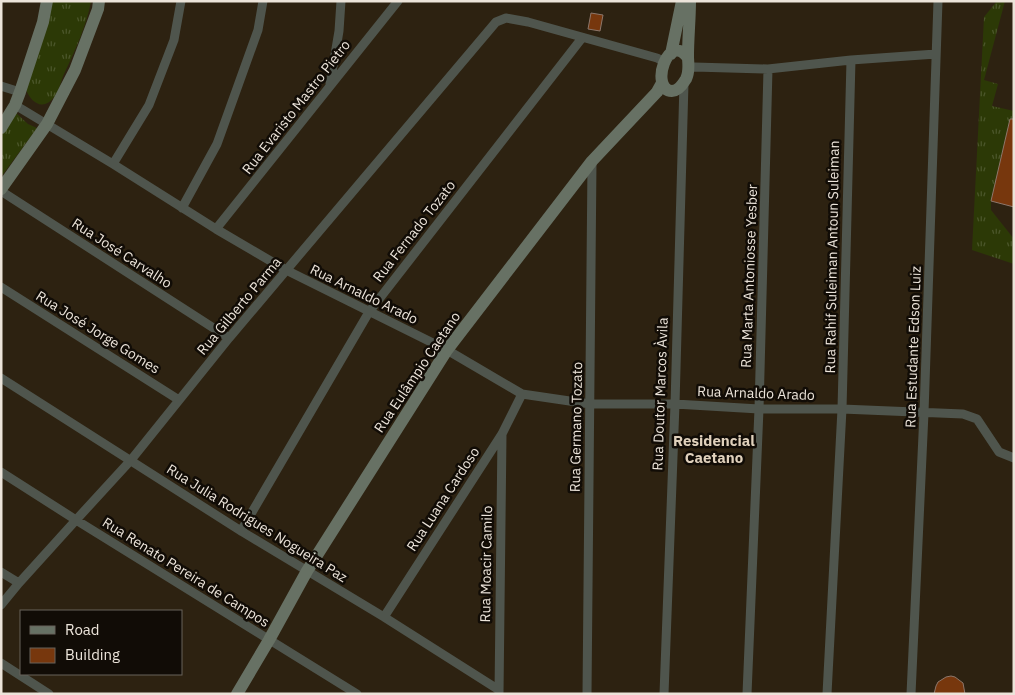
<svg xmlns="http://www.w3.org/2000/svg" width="1015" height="695" font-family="'IBM Plex Sans',sans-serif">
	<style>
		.grass { fill: url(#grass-tufts) }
		.building { fill: #77370d; stroke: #8d776b }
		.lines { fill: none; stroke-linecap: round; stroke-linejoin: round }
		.street { stroke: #4f554d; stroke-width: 9 }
		.secondary { stroke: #677164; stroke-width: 12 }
		.labels { text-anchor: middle; stroke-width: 5; stroke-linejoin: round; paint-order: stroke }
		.street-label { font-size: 14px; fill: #ece4da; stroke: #110c06 }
		.neighbourhood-label { font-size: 15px; font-weight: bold; fill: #e0d1bc; stroke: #110c06 }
	</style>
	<defs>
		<pattern id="grass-tufts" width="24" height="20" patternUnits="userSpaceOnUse" patternTransform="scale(1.25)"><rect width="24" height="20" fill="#2c3906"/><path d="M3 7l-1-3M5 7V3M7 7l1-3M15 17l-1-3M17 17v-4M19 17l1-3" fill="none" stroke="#4b562a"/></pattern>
	</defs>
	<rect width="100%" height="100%" fill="#2d2211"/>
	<!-- grass -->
	<path class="grass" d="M52 1H91C87 25 74 53 64 74 61 81 59 90 55 96 44 111 32 104 26 90Z
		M997 1H1005L984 80 998 84 992 106 1014 111V127L1009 126 991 201V210L1014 239V264L972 250 984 17Z
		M16 113 28 124 37 128 1 177V136Z"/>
	<!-- building -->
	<path class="building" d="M591 13 603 15 600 31 588 29Z
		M1010 119H1014V207L991 201Z
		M951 676 955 677 963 683 965 694H934L936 686 938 682 946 677Z"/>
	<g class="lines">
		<!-- street -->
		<path class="street" d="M689 68 694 67 768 69 851 60 936 54
			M330 84 339 31 341 1
			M1 86 20 92
			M15 105 113 164 216 229 286 270 447 350 522 394 590 404H675L759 409H842L963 414 977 419 999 452 1014 458
			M113 164 149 105 174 40 181 1
			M1 191 229 338
			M182 208 217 144 258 30 263 1
			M216 229 398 1
			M1 287 179 400
			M1 378 241 531 384 617 499 690
			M1 472 76 520 357 694
			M241 531 369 312 582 38
			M1 572 19 583
			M1 605 19 583 76 520 131 460 229 338 496 22 506 18 528 22 657 58 665 62
			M384 617 502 434 522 394
			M1 663 49 694
			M499 694 502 434
			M587 694 592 162
			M664 694 675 404 684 83
			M747 694 759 409 768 69
			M827 694 842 409 851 60
			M911 694 924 413 938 1"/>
		<!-- secondary -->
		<path class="secondary" d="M671 54 682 1
			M688 58C668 30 649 90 672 91 678 91 683 84 686 79 690 71 688 64 688 56 688 38 690 19 690 1
			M1 128 15 105 20 92 43 22 47 1
			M1 189 47 124 75 70 98 9 99 1
			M237 694 269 640 307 571 447 350 592 161 657 92 662 83"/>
	</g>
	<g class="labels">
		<!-- street labels -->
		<g class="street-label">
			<text transform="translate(296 107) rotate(-52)" y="5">Rua Evaristo Mastro Pietro</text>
			<text transform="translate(414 231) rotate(-52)" y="5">Rua Fernado Tozato</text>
			<text transform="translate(122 253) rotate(33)" y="5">Rua José Carvalho</text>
			<text transform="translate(832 257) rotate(-89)" y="5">Rua Rahif Suleiman Antoun Suleiman</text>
			<text transform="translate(749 276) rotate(-88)" y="5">Rua Marta Antoniosse Yesber</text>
			<text transform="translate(364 294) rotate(26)" y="5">Rua Arnaldo Arado</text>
			<text transform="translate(239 306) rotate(-50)" y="5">Rua Gilberto Parma</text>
			<text transform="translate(98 332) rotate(32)" y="5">Rua José Jorge Gomes</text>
			<text transform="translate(913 347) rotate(-88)" y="5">Rua Estudante Edson Luiz</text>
			<text transform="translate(417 372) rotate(-56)" y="5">Rua Eulâmpio Caetano</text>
			<text transform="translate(756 393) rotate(2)" y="5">Rua Arnaldo Arado</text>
			<text transform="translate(660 394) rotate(-88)" y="5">Rua Doutor Marcos Àvila</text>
			<text transform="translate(576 427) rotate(-89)" y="5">Rua Germano Tozato</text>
			<text transform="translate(443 499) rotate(-57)" y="5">Rua Luana Cardoso</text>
			<text transform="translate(257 523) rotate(32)" y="5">Rua Julia Rodrigues Nogueira Paz</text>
			<text transform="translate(486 564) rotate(-89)" y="5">Rua Moacir Camilo</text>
			<text transform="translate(186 572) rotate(32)" y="5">Rua Renato Pereira de Campos</text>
		</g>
		<!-- neighbourhood labels -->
		<g class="neighbourhood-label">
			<text x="714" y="446">Residencial<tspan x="714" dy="17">Caetano</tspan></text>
		</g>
	</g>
	<!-- border -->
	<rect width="1015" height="695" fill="none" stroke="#ece4da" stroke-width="5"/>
	<!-- legend -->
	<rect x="20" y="610" width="162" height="65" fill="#110c06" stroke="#69625b"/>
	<rect x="30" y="626" width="25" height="8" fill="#677164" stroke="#69625b"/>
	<text x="65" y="635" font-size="15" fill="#ece4da">Road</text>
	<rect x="30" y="648" width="25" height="15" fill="#77370d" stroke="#69625b"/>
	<text x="65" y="660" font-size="15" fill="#ece4da">Building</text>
</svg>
